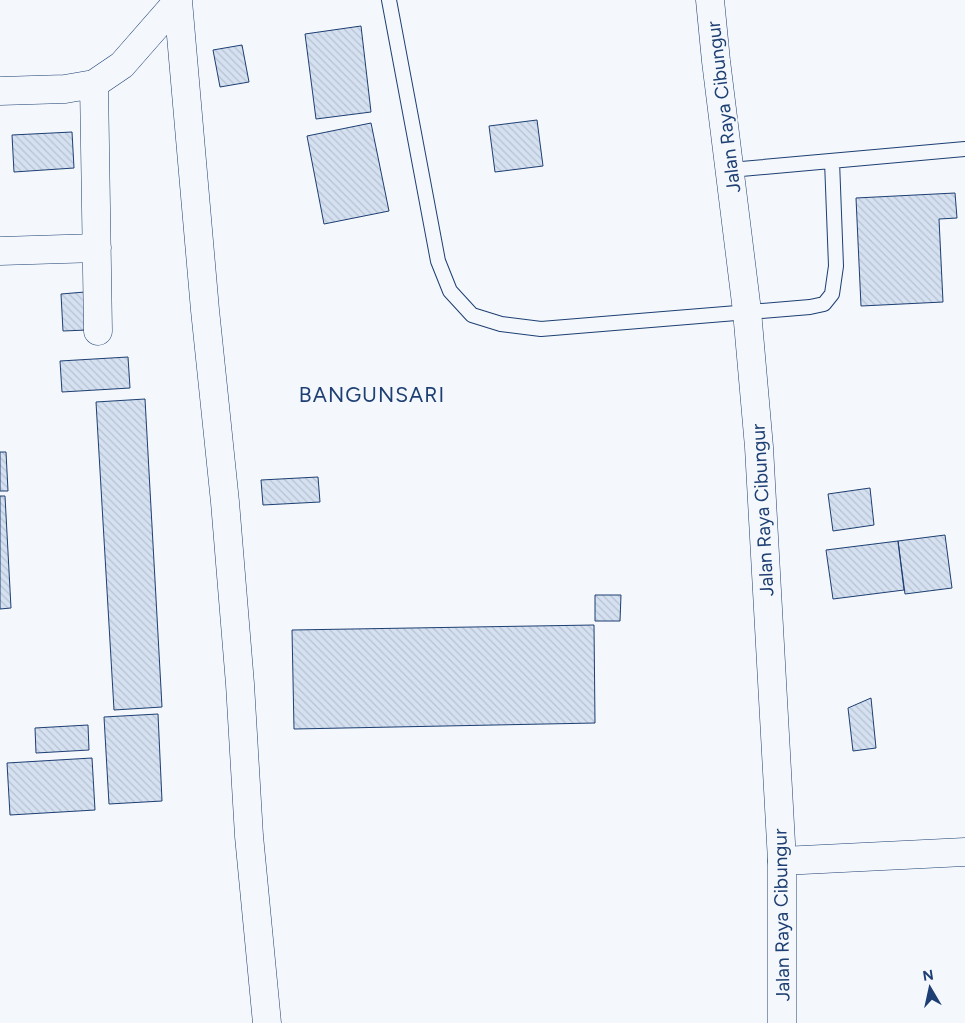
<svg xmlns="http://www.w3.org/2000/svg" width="965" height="1023" font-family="Figtree,sans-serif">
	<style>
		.building { fill: url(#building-back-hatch); stroke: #1d3f73 }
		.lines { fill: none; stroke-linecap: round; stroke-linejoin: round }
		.service-casing { stroke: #1d3f73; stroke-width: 16 }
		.minor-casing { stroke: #1d3f73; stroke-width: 29 }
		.trunk-casing { stroke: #1d3f73; stroke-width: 29 }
		.service { stroke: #f4f7fb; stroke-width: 14 }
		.minor { stroke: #f4f7fb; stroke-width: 28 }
		.trunk { stroke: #f4f7fb; stroke-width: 28 }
		.labels { text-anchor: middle; stroke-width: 4; stroke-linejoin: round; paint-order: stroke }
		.street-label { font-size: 19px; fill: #1d3f73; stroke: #f4f7fb }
		.quarter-label { font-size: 21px; letter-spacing: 1px; fill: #1d3f73; stroke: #f4f7fb }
	</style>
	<defs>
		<pattern id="building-back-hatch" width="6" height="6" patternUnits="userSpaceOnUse" patternTransform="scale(1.25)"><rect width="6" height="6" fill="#d5e0f0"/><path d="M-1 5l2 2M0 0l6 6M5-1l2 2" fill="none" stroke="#b6c1d1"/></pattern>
	</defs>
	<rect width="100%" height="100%" fill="#f4f7fb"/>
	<!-- building -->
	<path class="building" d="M361 26 371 112 316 119 305 34Z
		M242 45 249 82 220 87 213 50Z
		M537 120 543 166 495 172 489 126Z
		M371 123 389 211 324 224 307 136Z
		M72 132 74 168 14 172 12 135Z
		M955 193 957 218 939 219 943 302 861 306 856 198Z
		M85 292 87 330 63 331 61 294Z
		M128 357 130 388 62 392 60 361Z
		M145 399 162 707 114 710 96 402Z
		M0 452H6L8 491H0Z
		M318 477 320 502 263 505 261 480Z
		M870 488 874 525 833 531 828 494Z
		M0 496H5L11 608 0 609Z
		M945 535 952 588 905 594 898 541Z
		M898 541 904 590 833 599 826 550Z
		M595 595H621L620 621H595Z
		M594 625 595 723 294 729 292 630Z
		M871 698 876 748 853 751 848 708Z
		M158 714 162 801 109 804 104 717Z
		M88 725 89 750 36 753 35 728Z
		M92 758 95 810 10 815 7 763Z"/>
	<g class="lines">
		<!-- service casing -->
		<g class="service-casing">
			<path id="service" d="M389 0 438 261 450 291 472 315 501 324 541 329 810 307 824 304 832 294 836 266 832 161
				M730 170 965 149"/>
		</g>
		<!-- minor casing -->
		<g class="minor-casing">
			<path id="minor" d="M178 1 205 310 225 502 240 684 249 836 267 1023
				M94 84 98 331
				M0 91 65 89 94 84 122 65 178 1
				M0 251 97 248
				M782 861 965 852"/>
		</g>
		<!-- trunk casing -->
		<g class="trunk-casing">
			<path id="trunk" d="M710 0 716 61 747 311 759 447 782 861V1023"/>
		</g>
		<!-- service -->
		<use href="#service" class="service"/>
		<!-- minor -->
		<use href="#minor" class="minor"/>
		<!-- trunk -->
		<use href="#trunk" class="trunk"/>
	</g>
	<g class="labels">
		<!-- street labels -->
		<g class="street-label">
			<text transform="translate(723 107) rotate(-97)" y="7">Jalan Raya Cibungur</text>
			<text transform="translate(762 510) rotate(-93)" y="7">Jalan Raya Cibungur</text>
			<text transform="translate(781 915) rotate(-91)" y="7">Jalan Raya Cibungur</text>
		</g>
		<!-- quarter labels -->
		<g class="quarter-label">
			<text x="372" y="402">BANGUNSARI</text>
		</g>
	</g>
	<!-- north arrow -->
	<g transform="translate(930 988) rotate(351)" stroke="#f4f7fb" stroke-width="4" paint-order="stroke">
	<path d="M0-4L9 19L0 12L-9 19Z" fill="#1d3f73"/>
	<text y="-8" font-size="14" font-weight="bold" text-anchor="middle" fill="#1d3f73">N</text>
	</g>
</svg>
